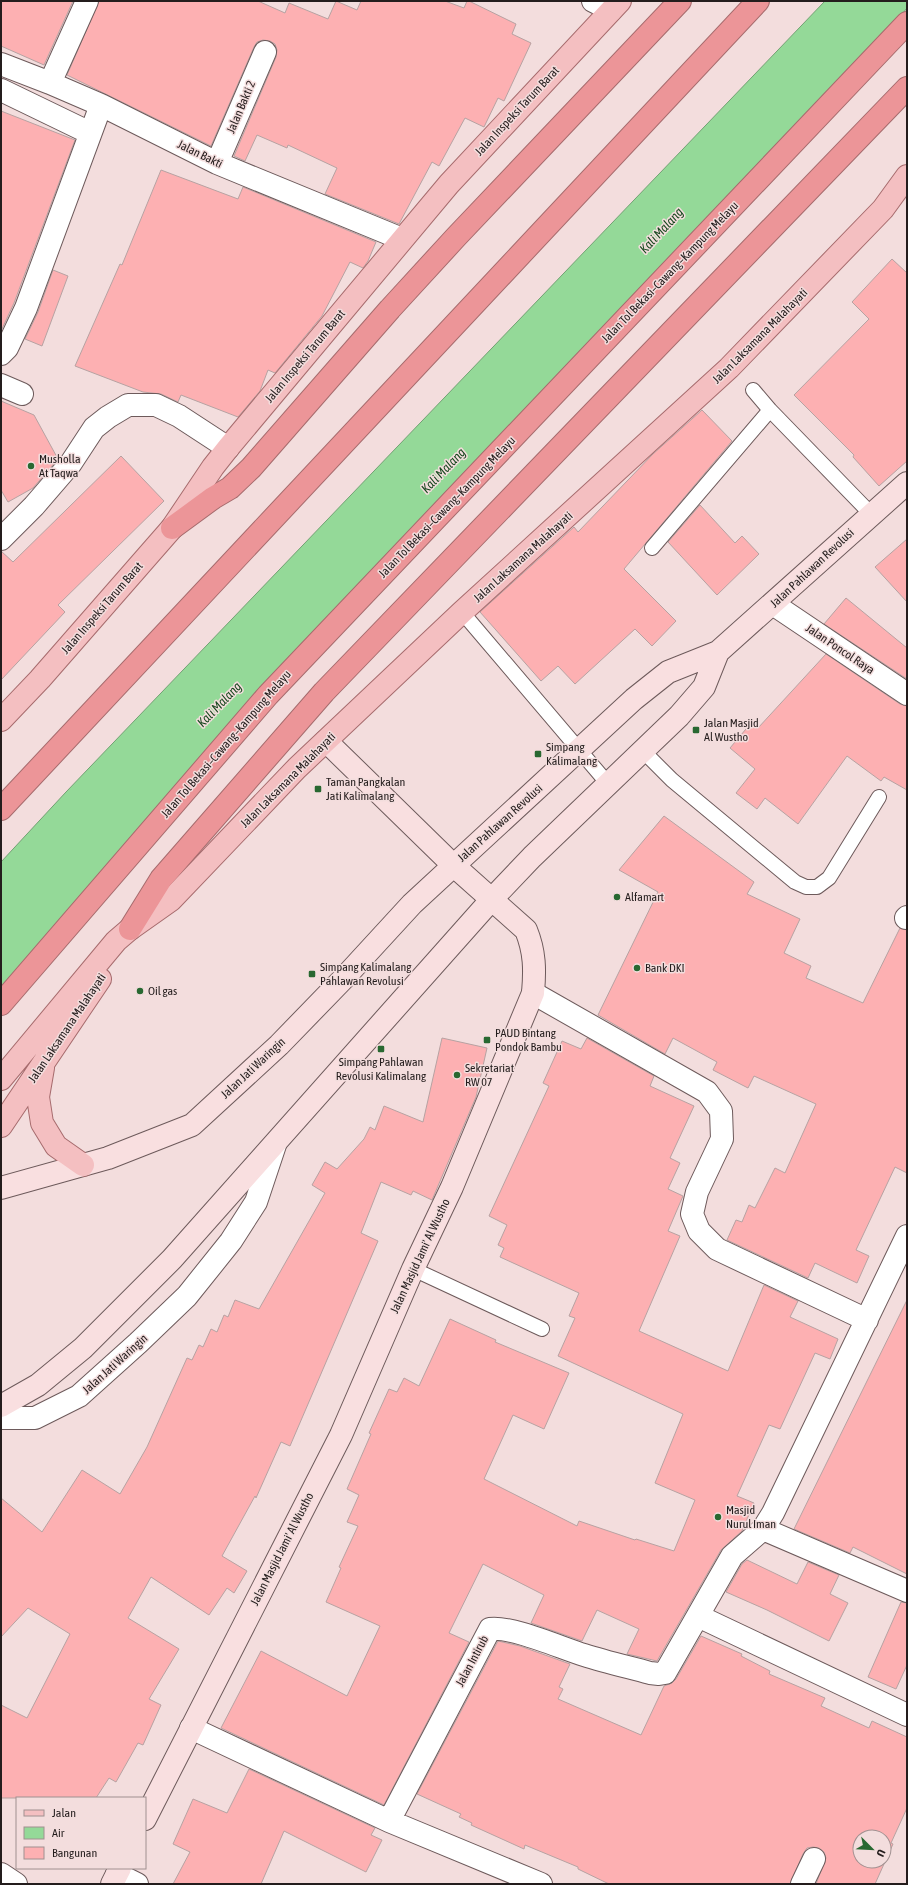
<svg xmlns="http://www.w3.org/2000/svg" width="908" height="1885" font-family="'Asap Condensed',sans-serif">
	<style>
		.water { fill: #94d998; stroke: #72a173 }
		.building { fill: #fdb0b2; stroke: #b7a2a2; fill-rule: evenodd }
		.lines { fill: none; stroke-linecap: round; stroke-linejoin: round }
		.lane-casing { stroke: #6d5a5b; stroke-width: 16 }
		.street-casing { stroke: #6d5a5b; stroke-width: 24 }
		.secondary-casing { stroke: #6d5a5b; stroke-width: 24 }
		.primary-casing { stroke: #a66b6d; stroke-width: 24 }
		.highway-casing { stroke: #a66b6d; stroke-width: 24 }
		.lane { stroke: #fff; stroke-width: 14 }
		.street { stroke: #fff; stroke-width: 22 }
		.secondary { stroke: #f9dfe0; stroke-width: 22 }
		.primary { stroke: #f4bfc1; stroke-width: 22 }
		.highway { stroke: #ec9598; stroke-width: 22 }
		.poi-dot { fill: #286831; stroke: #f3dddd; stroke-width: 1.5 }
		.labels { text-anchor: middle; stroke-width: 3; stroke-linejoin: round; paint-order: stroke }
		.street-label { font-size: 12px; fill: #241d1d; stroke: #f3dddd }
		.poi-label { font-size: 12px; fill: #241d1d; stroke: #f3dddd; text-anchor: start }
		.water-label { font-size: 13px; font-style: italic; fill: #17471e; stroke: #f3dddd }
	</style>
	<rect width="100%" height="100%" fill="#f3dddd"/>
	<!-- water -->
	<path class="water" d="M825 1H907V8L827 108 268 695 1 1004V862L66 792Z"/>
	<!-- building -->
	<path class="building" d="M1 1H73L44 65 1 46Z
		M99 1H258L285 13 289 3 328 19 336 1 357 10 361 1H445L464 8 467 1H469L516 24 512 34 531 43 504 101 498 98 484 127 465 118 439 166 432 162 399 224 325 194 337 168 288 145 287 148 257 135 245 161 234 156 276 57 277 50 275 44 270 41 263 40 257 42 254 47 211 146 67 75Z
		M1 111 75 140 14 303 1 331Z
		M161 170 238 199 243 187 376 242 368 261 363 268 350 262 322 316 275 373 268 370 260 391 238 417 181 395 178 402 161 394 143 392 75 366 120 264 122 265Z
		M892 259 907 273V461L879 486 853 457 854 455 794 395 869 319 852 302Z
		M53 270 68 276 42 346 25 339 38 312Z
		M1 401 34 415 58 459 33 488 8 502 1 490Z
		M702 410 732 441 624 569 676 621 652 646 635 629 575 684 558 666 541 681 480 612 574 527 578 532 653 454Z
		M121 456 164 501 58 605 65 612 1 680V551L13 562Z
		M700 505 735 543 742 536 759 554 717 595 668 542Z
		M907 539V602L875 567Z
		M846 598 907 648V679L824 624Z
		M826 654 900 704 907 706V790L884 777 881 781 847 756 798 824 765 798 757 809 736 793 755 769 730 748 751 723 758 728Z
		M664 816 754 882 747 894 800 919 784 953 811 966 806 978 863 1003 900 928 907 930V1173L895 1167 856 1250 869 1256 857 1283 815 1263 808 1278 727 1240 736 1220 742 1222 749 1205 755 1208 775 1168 785 1173 816 1104 754 1076 748 1088 713 1070 717 1062 673 1038 665 1054 598 1015 658 892 619 870Z
		M442 1038 487 1048 476 1097 432 1200 413 1191 411 1195 381 1182 361 1233 378 1241 290 1446 281 1442 256 1498 255 1496 222 1556 247 1571 234 1593 227 1588 209 1615 151 1577 128 1618 179 1649 149 1699 161 1705 143 1745 138 1743 116 1782 109 1778 96 1798H1V1705L27 1718 70 1634 28 1608 1 1637V1498L42 1532 82 1470 120 1494 147 1447 187 1358 192 1360 199 1345 203 1347 211 1329 217 1332 224 1315 228 1317 235 1300 259 1309 325 1193 312 1185 325 1162 337 1169 364 1139 370 1127 375 1130 384 1106 423 1122Z
		M587 1038 654 1076 650 1086 694 1106 670 1158 680 1163 668 1189 683 1196 668 1231 680 1236 639 1331 728 1371 764 1285 798 1301 790 1317 838 1339 830 1359 815 1353 780 1429 769 1425 737 1496 754 1503 742 1531 721 1550 657 1661 627 1654 639 1629 597 1610 582 1641 531 1623 544 1595 483 1564 449 1633 469 1642 384 1805 221 1728 261 1651 347 1696 380 1626 326 1602 341 1568 339 1567 358 1526 347 1522 359 1495 347 1489 371 1434 369 1433 389 1389 397 1392 404 1378 419 1386 450 1319 496 1340 495 1342 569 1373 544 1429 513 1415 484 1479 577 1526 579 1521 635 1540 636 1539 674 1551 695 1500 655 1483 683 1414 558 1356 575 1318 569 1316 579 1293 500 1257 504 1248 498 1245 507 1225 489 1216 549 1086 543 1083 562 1041 581 1049Z
		M907 1300V1574L853 1547 850 1553 794 1529Z
		M747 1560 797 1584 808 1562 839 1575 830 1594 848 1603 829 1641 767 1610 726 1592 742 1564Z
		M901 1602 907 1603V1665L896 1689 868 1677Z
		M701 1636 742 1654 741 1656 770 1671 769 1674 825 1698 821 1706 869 1728 872 1721 907 1737V1808L891 1843 893 1844 875 1884H816L826 1858 824 1852 819 1848 813 1847 807 1848 803 1854 790 1884H609L578 1869V1867L525 1845 524 1849 471 1825 472 1823 459 1817 461 1814 417 1794 498 1641 520 1646 570 1664 559 1687 563 1689 558 1699 641 1735 664 1686 672 1683 676 1679ZM860 1837H884V1861H860Z
		M249 1769 375 1828 371 1835 382 1840 366 1872 284 1831 261 1884H173L190 1852 173 1844 193 1799 227 1813Z"/>
	<g class="lines">
		<!-- lane casing -->
		<g class="lane-casing">
			<path id="lane" d="M753 390 770 410 871 514
				M652 548 770 410
				M462 612 609 785
				M643 751 672 780 795 882 806 887H817L829 878 879 797
				M413 1269 542 1329"/>
		</g>
		<!-- street casing -->
		<g class="street-casing">
			<path id="street" d="M593 1 611 10
				M1 64 50 83 101 105 217 163 402 239
				M50 83 87 1
				M1 90 90 133
				M217 163 265 52
				M1 354 7 348 26 308 101 105
				M1 385 22 394
				M1 539 34 506 71 463 94 428 108 417 128 405H156L179 416 228 448
				M773 604 907 694
				M906 918 907 917
				M533 993 707 1092 721 1111 722 1139 697 1192 692 1214 699 1231 717 1249 867 1320
				M1 1418H35L79 1396 138 1343 187 1296 231 1241 256 1202 275 1145
				M763 1529 907 1591
				M698 1616 907 1715
				M191 1728 389 1821 541 1884
				M389 1821 490 1629C512 1626 561 1648 584 1655 606 1662 628 1667 650 1673L659 1674 665 1673 732 1556 763 1529 773 1513 907 1236
				M1 1874 16 1884
				M117 1874 137 1884
				M802 1884 814 1859"/>
		</g>
		<!-- secondary casing -->
		<g class="secondary-casing">
			<path id="secondary" d="M1 1188 108 1158 192 1125 279 1045 344 978 412 904 634 699 668 672 718 652 907 483
				M1 1406 38 1385 83 1348 172 1259 492 899 532 857 679 716 704 687 718 652
				M145 1819 341 1435 413 1269 452 1187 533 993C535 970 535 952 526 930L453 865 326 741
				M112 1884 120 1868"/>
		</g>
		<!-- primary casing -->
		<g class="primary-casing">
			<path id="primary" d="M1 720 40 679 172 528 213 467 228 448 449 184 620 1
				M43 1068 38 1097 42 1123 56 1146 83 1165
				M1 1079 116 941 130 929 171 900 297 768 462 612 729 368 883 209 907 176
				M1 1126 100 979"/>
		</g>
		<!-- highway casing -->
		<g class="highway-casing">
			<path id="highway" d="M172 528 213 498 230 488 251 468 390 309 456 237 680 1
				M1 809 758 1
				M130 929 161 879 324 692 907 88
				M1 1004 268 695 907 23"/>
		</g>
		<!-- lane -->
		<use href="#lane" class="lane"/>
		<!-- street -->
		<use href="#street" class="street"/>
		<!-- secondary -->
		<use href="#secondary" class="secondary"/>
		<!-- primary -->
		<use href="#primary" class="primary"/>
		<!-- highway -->
		<use href="#highway" class="highway"/>
	</g>
	<!-- markers -->
	<g class="poi-dot">
		<circle cx="31" cy="466" r="4"/>
		<rect x="692" y="726" width="8" height="8" rx="2"/>
		<rect x="534" y="750" width="8" height="8" rx="2"/>
		<rect x="314" y="785" width="8" height="8" rx="2"/>
		<circle cx="617" cy="897" r="4"/>
		<circle cx="637" cy="968" r="4"/>
		<rect x="308" y="970" width="8" height="8" rx="2"/>
		<circle cx="140" cy="991" r="4"/>
		<rect x="483" y="1036" width="8" height="8" rx="2"/>
		<rect x="377" y="1045" width="8" height="8" rx="2"/>
		<circle cx="457" cy="1075" r="4"/>
		<circle cx="718" cy="1517" r="4"/>
	</g>
	<g class="labels">
		<!-- street labels -->
		<g class="street-label">
			<text transform="translate(241 107) rotate(-67)" y="4">Jalan Bakti 2</text>
			<text transform="translate(517 111) rotate(-47)" y="4">Jalan Inspeksi Tarum Barat</text>
			<text transform="translate(200 154) rotate(26)" y="4">Jalan Bakti</text>
			<text transform="translate(670 272) rotate(-46)" y="4">Jalan Tol Bekasi–Cawang–Kampung Melayu</text>
			<text transform="translate(760 336) rotate(-45)" y="4">Jalan Laksamana Malahayati</text>
			<text transform="translate(305 356) rotate(-50)" y="4">Jalan Inspeksi Tarum Barat</text>
			<text transform="translate(447 507) rotate(-46)" y="4">Jalan Tol Bekasi–Cawang–Kampung Melayu</text>
			<text transform="translate(523 557) rotate(-42)" y="4">Jalan Laksamana Malahayati</text>
			<text transform="translate(812 568) rotate(-43)" y="4">Jalan Pahlawan Revolusi</text>
			<text transform="translate(102 608) rotate(-49)" y="4">Jalan Inspeksi Tarum Barat</text>
			<text transform="translate(840 649) rotate(34)" y="4">Jalan Poncol Raya</text>
			<text transform="translate(226 744) rotate(-49)" y="4">Jalan Tol Bekasi–Cawang–Kampung Melayu</text>
			<text transform="translate(288 780) rotate(-45)" y="4">Jalan Laksamana Malahayati</text>
			<text transform="translate(500 823) rotate(-42)" y="4">Jalan Pahlawan Revolusi</text>
			<text transform="translate(67 1028) rotate(-56)" y="4">Jalan Laksamana Malahayati</text>
			<text transform="translate(253 1068) rotate(-43)" y="4">Jalan Jati Waringin</text>
			<text transform="translate(420 1256) rotate(-65)" y="4">Jalan Masjid Jami' Al Wustho</text>
			<text transform="translate(115 1364) rotate(-42)" y="4">Jalan Jati Waringin</text>
			<text transform="translate(282 1549) rotate(-63)" y="4">Jalan Masjid Jami' Al Wustho</text>
			<text transform="translate(472 1661) rotate(-62)" y="4">Jalan Intirub</text>
		</g>
		<!-- poi labels -->
		<g class="poi-label">
			<text x="39" y="463">Musholla<tspan x="39" dy="14">At Taqwa</tspan></text>
			<text x="704" y="727">Jalan Masjid<tspan x="704" dy="14">Al Wustho</tspan></text>
			<text x="546" y="751">Simpang<tspan x="546" dy="14">Kalimalang</tspan></text>
			<text x="326" y="786">Taman Pangkalan<tspan x="326" dy="14">Jati Kalimalang</tspan></text>
			<text x="625" y="901">Alfamart</text>
			<text x="320" y="971">Simpang Kalimalang<tspan x="320" dy="14">Pahlawan Revolusi</tspan></text>
			<text x="645" y="972">Bank DKI</text>
			<text x="148" y="995">Oil gas</text>
			<text x="495" y="1037">PAUD Bintang<tspan x="495" dy="14">Pondok Bambu</tspan></text>
			<text x="381" y="1066" text-anchor="middle">Simpang Pahlawan<tspan x="381" dy="14">Revolusi Kalimalang</tspan></text>
			<text x="465" y="1072">Sekretariat<tspan x="465" dy="14">RW 07</tspan></text>
			<text x="726" y="1514">Masjid<tspan x="726" dy="14">Nurul Iman</tspan></text>
		</g>
		<!-- water labels -->
		<g class="water-label">
			<text transform="translate(661 230) rotate(-47)" y="5">Kali Malang</text>
			<text transform="translate(443 470) rotate(-46)" y="5">Kali Malang</text>
			<text transform="translate(219 704) rotate(-46)" y="5">Kali Malang</text>
		</g>
	</g>
	<!-- border -->
	<rect width="908" height="1885" fill="none" stroke="#241d1d" stroke-width="4"/>
	<!-- legend -->
	<rect x="16" y="1797" width="130" height="72" fill="#f3dddd" stroke="#a09090"/>
	<rect x="24" y="1810" width="20" height="6" fill="#f4bfc1" stroke="#a09090"/>
	<text x="52" y="1817" font-size="12" fill="#241d1d">Jalan</text>
	<rect x="24" y="1827" width="20" height="12" fill="#94d998" stroke="#a09090"/>
	<text x="52" y="1837" font-size="12" fill="#241d1d">Air</text>
	<rect x="24" y="1847" width="20" height="12" fill="#fdb0b2" stroke="#a09090"/>
	<text x="52" y="1857" font-size="12" fill="#241d1d">Bangunan</text>
	<!-- north arrow -->
	<g transform="translate(872 1849) rotate(114)"><circle r="19" fill="#f3dddd" stroke="#a09090"/>
	<path d="M0-3L7 15L0 10L-7 15Z" fill="#286831"/>
	<text y="-6" font-size="11" font-weight="bold" text-anchor="middle" fill="#241d1d">U</text>
	</g>
</svg>
